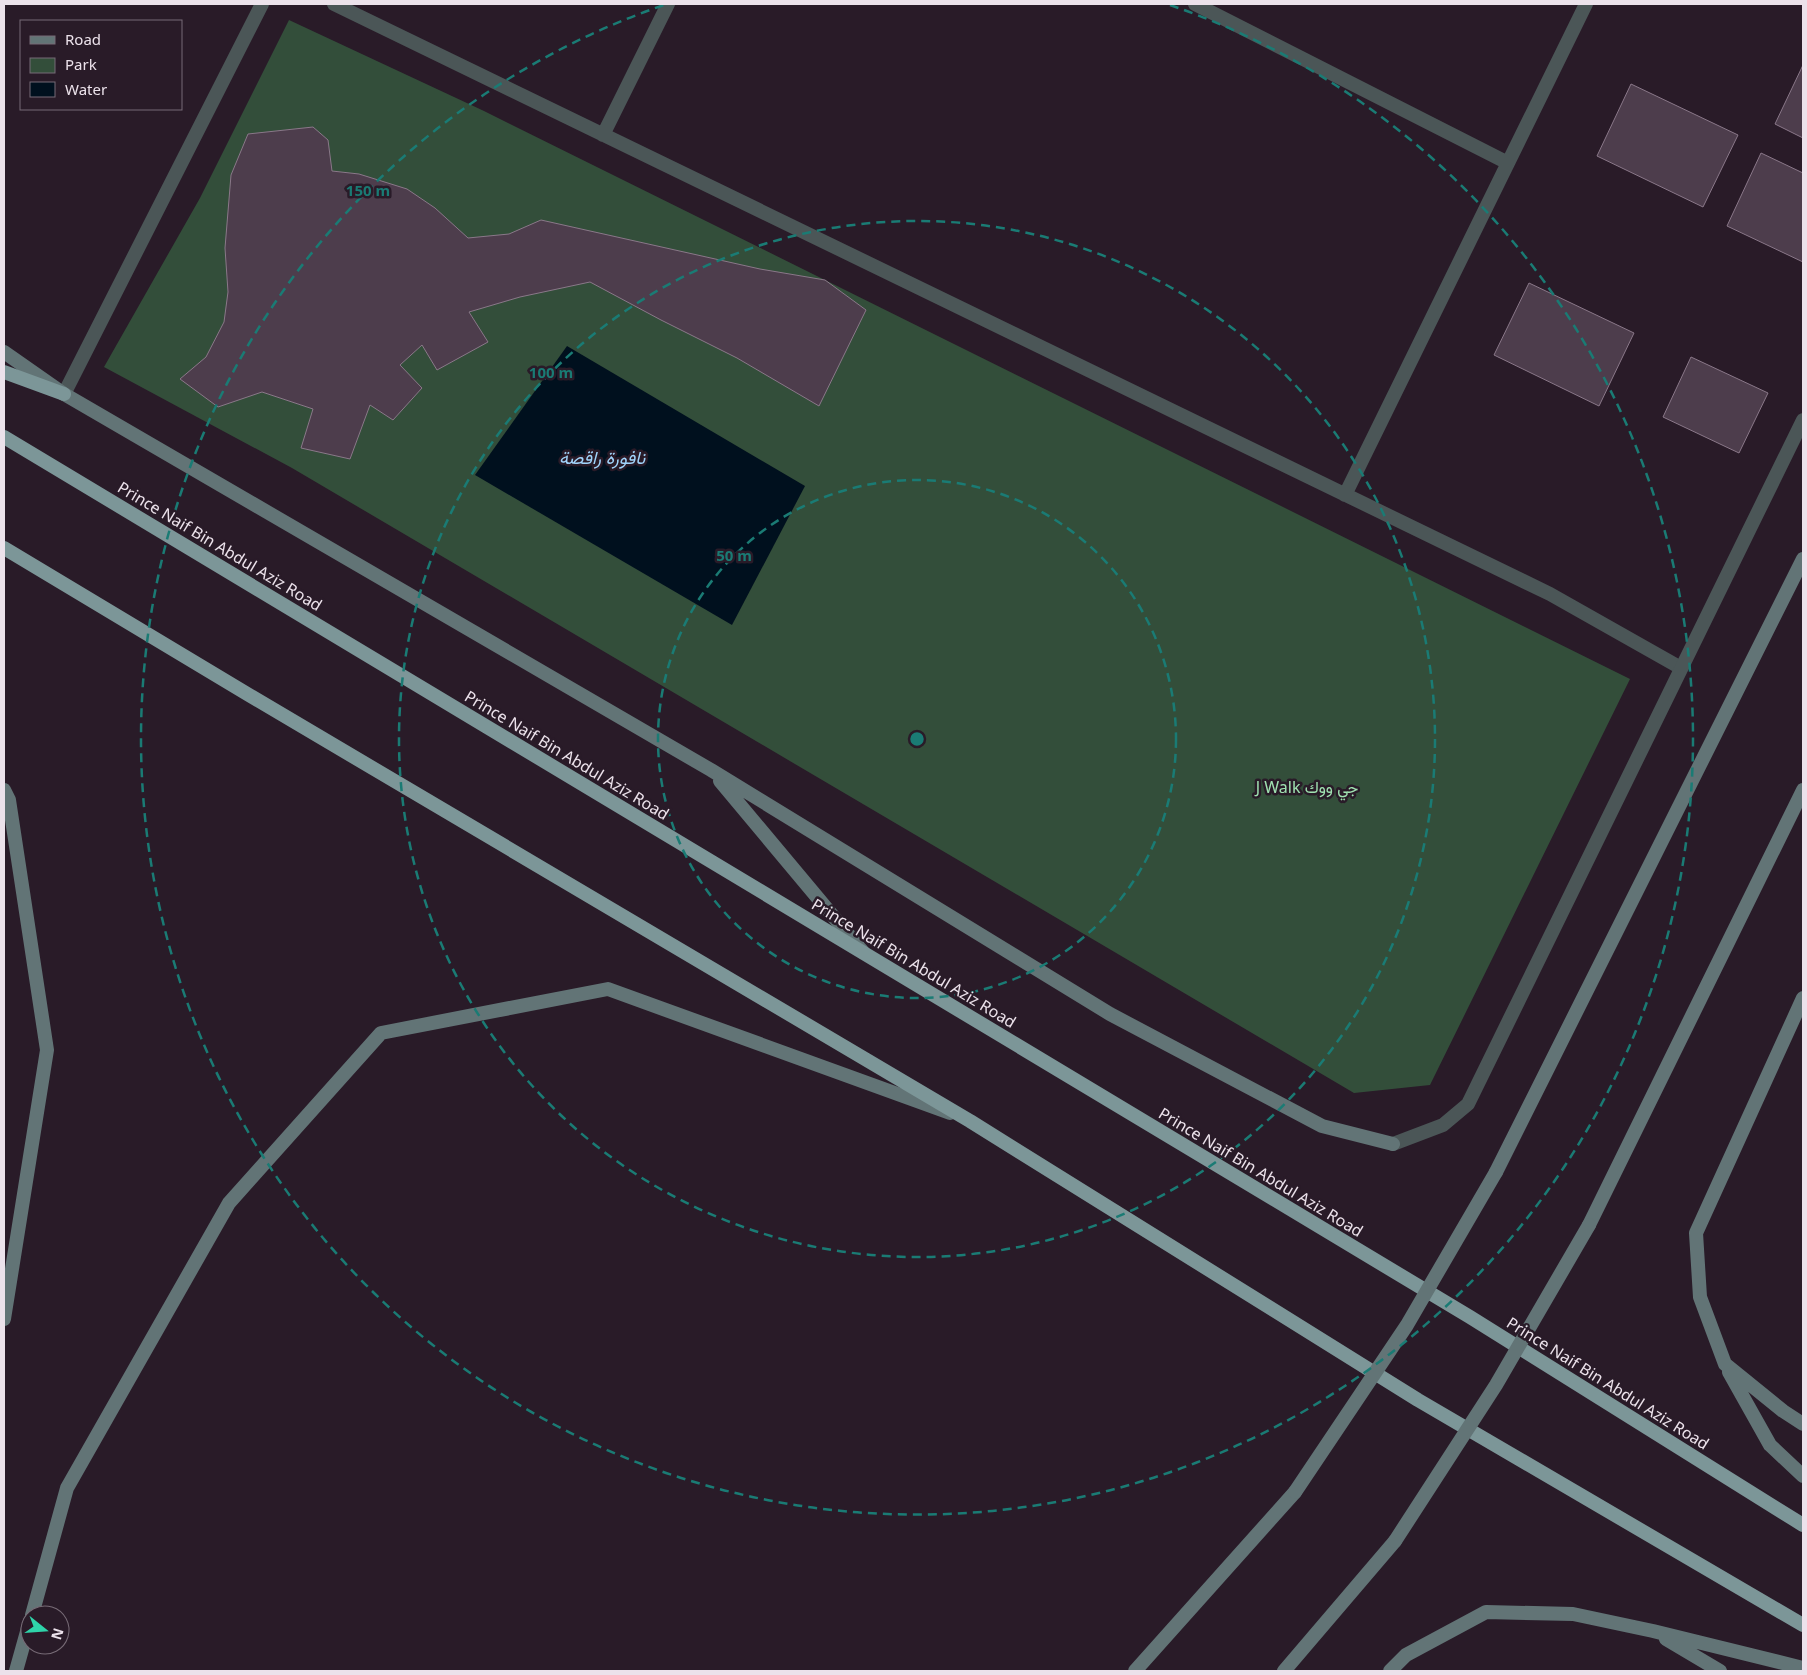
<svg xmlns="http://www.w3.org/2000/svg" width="1807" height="1675" font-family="'Noto Sans',Vazirmatn,sans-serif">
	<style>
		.green { fill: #334e3a }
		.water { fill: #00101e }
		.building { fill: #4d3d4c; stroke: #8a7889 }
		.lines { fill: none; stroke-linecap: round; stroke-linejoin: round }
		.minor { stroke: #4b5657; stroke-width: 14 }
		.tertiary { stroke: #4b5657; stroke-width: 14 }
		.secondary { stroke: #627476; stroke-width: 14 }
		.trunk { stroke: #7c9698; stroke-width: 14 }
		.secondary-bridge { stroke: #627476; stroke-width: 14 }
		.ring { fill: none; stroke: #1a7b74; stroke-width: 2.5; stroke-dasharray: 9 6 }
		.labels { text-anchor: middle; stroke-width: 5; stroke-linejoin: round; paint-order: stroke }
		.street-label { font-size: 16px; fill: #ece2eb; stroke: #291b28 }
		.park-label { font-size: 16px; fill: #a0e2b1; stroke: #291b28 }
		.water-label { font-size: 18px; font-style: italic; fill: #a1d4fb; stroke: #291b28 }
		.centre { fill: #1a7b74; stroke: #291b28; stroke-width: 2.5 }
		.ring-label { font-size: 15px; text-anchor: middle; font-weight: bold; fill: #1a7b74; stroke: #291b28; stroke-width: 5; stroke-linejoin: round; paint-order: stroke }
	</style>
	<rect width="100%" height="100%" fill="#291b28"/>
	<!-- green -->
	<path class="green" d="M289 20 484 111 1630 679 1430 1085 1354 1093 292 468 104 367 200 198Z"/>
	<!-- water -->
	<path class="water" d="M567 346 805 486 732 625 475 475Z"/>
	<!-- building -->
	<path class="building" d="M1803 65V138L1775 124Z
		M1631 84 1738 135 1703 207 1597 156Z
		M313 127 328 140 332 171 359 174 407 189 435 208 468 238 509 234 541 220 760 269 825 280 866 310 819 406 737 358 661 320 590 282 520 297 469 312 488 342 437 370 422 345 400 365 422 388 393 420 370 405 350 459 301 448 313 409 262 392 218 407 180 379 206 357 224 322 228 292 225 248 231 175 248 134Z
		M1761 153 1803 173V262L1727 226Z
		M1529 283 1634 333 1599 406 1494 355Z
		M1691 357 1768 393 1739 453 1663 417Z"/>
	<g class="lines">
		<!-- minor -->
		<path class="minor" d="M334 4 1550 594 1681 668
			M1195 4 1508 163
			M603 135 668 4
			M64 394 262 4
			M1345 495 1586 4"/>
		<!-- tertiary -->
		<path class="tertiary" d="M1393 1144 1443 1125 1468 1104 1803 420"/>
		<!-- secondary -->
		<path class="secondary" d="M4 352 64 394 711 770 1110 1014 1322 1126 1393 1144
			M720 781 863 952
			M4 790 9 800 47 1050 4 1319
			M1803 998 1696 1233 1700 1297 1725 1364 1783 1411 1803 1424
			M1496 1172 1803 559
			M1589 1225 1803 790
			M1729 1372 1770 1445 1803 1476
			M32 1615 67 1488 229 1203 381 1033 608 989 950 1113
			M1666 1639 1720 1671
			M16 1671 30 1621
			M1135 1671 1295 1492
			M1284 1671 1395 1541
			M1390 1671 1406 1655 1486 1612 1573 1614 1653 1631 1803 1668"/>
		<!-- trunk -->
		<path class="trunk" d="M4 372 64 394
			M4 437 1470 1317 1803 1525
			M4 548 249 695 970 1121 1418 1400 1803 1625"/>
		<!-- secondary-bridge -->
		<path class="secondary-bridge" d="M1295 1492 1407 1325 1496 1172
			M1395 1541 1496 1385 1589 1225"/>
	</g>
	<!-- distance rings -->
	<g class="ring">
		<circle cx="917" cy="739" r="259"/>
		<circle cx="917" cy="739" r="518"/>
		<path d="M1170 5A776 776 0 1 1 664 5"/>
	</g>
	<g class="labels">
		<!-- street labels -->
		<g class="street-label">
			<text transform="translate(220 546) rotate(31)" y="6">Prince Naif Bin Abdul Aziz Road</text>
			<text transform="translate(567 755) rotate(31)" y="6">Prince Naif Bin Abdul Aziz Road</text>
			<text transform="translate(914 963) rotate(31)" y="6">Prince Naif Bin Abdul Aziz Road</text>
			<text transform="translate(1261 1172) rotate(31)" y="6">Prince Naif Bin Abdul Aziz Road</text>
			<text transform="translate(1608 1383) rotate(32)" y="6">Prince Naif Bin Abdul Aziz Road</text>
		</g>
		<!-- park labels -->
		<g class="park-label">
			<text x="1307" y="793">J Walk جي ووك</text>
		</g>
		<!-- water labels -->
		<g class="water-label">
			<text x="602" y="464">نافورة راقصة</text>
		</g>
	</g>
	<circle cx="917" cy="739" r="8" class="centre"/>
	<g class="ring-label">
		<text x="368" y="196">150 m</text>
		<text x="551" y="378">100 m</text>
		<text x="734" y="561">50 m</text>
	</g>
	<!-- border -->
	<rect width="1807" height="1675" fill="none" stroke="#ece2eb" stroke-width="10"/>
	<!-- legend -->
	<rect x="20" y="20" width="162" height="90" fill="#291b28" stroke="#776b76"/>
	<rect x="30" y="36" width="25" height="8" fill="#627476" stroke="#776b76"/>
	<text x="65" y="45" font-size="15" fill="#ece2eb">Road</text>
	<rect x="30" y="58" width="25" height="15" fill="#334e3a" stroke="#776b76"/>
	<text x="65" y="70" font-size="15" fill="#ece2eb">Park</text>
	<rect x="30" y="82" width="25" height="15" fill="#00101e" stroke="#776b76"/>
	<text x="65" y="95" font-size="15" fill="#ece2eb">Water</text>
	<!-- north arrow -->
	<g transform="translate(45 1630) rotate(107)"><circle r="24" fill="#291b28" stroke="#776b76"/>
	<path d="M0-4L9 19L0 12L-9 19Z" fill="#2fd4aa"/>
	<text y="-8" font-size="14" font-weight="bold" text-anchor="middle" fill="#ece2eb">N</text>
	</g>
</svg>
